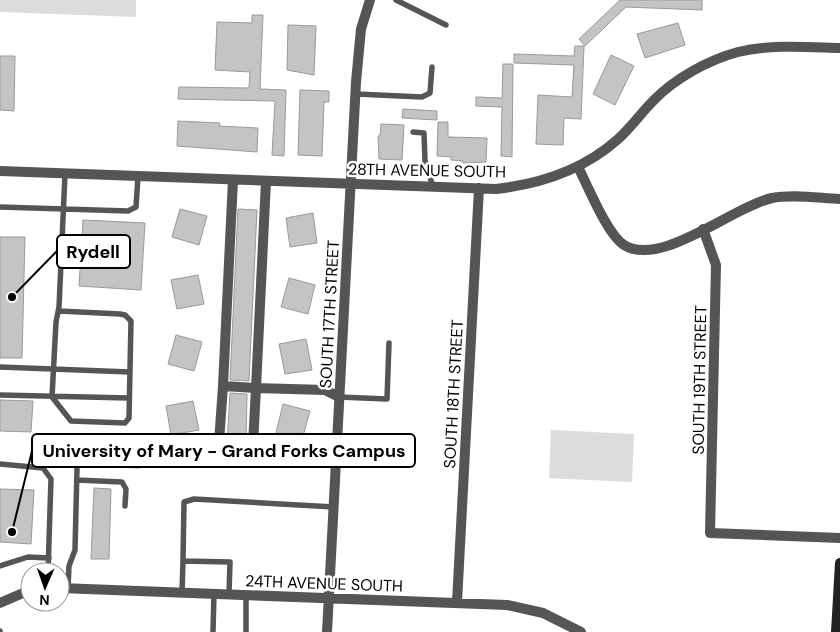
<svg xmlns="http://www.w3.org/2000/svg" width="840" height="632" font-family="'DM Sans',sans-serif">
	<style>
		.green { fill: #dcdcdc }
		.building { fill: #c4c4c4; stroke: #999 }
		.lines { fill: none; stroke-linecap: round; stroke-linejoin: round }
		.lane { stroke: #555; stroke-width: 5.5 }
		.street { stroke: #555; stroke-width: 10 }
		.secondary { stroke: #222; stroke-width: 10 }
		.labels { text-anchor: middle; stroke-width: 5; stroke-linejoin: round; paint-order: stroke }
		.street-label { font-size: 16px; fill: #000; stroke: #fff }
		.leader { fill: none; stroke: #000; stroke-width: 2 }
		.callout-dot { fill: #000; stroke: #fff; stroke-width: 2 }
		.callout { fill: #fff; stroke: #000; stroke-width: 2 }
		.callout-label { font-size: 18px; text-anchor: middle; font-weight: bold; fill: #000 }
	</style>
	<rect width="100%" height="100%" fill="#fff"/>
	<!-- green -->
	<path class="green" d="M0 0H136V17L0 12Z
		M551 430 634 434 632 482 549 478Z"/>
	<!-- building -->
	<path class="building" d="M620 0H702V10L626 7 585 46 579 39Z
		M252 15H263L260 89 286 90 284 156 272 155 275 101 178 99 179 87 249 88 250 72 215 70 217 22 252 23Z
		M678 23 685 45 645 58 637 34Z
		M288 25 316 26 314 75 287 70Z
		M575 46H584L581 119 564 118 563 145 536 144 538 95 572 97 574 65 514 63V54L574 56Z
		M611 55 634 66 615 105 593 94Z
		M0 56H15L14 111 0 110Z
		M503 64H513L512 157 501 156 502 107 476 106V97L502 98Z
		M300 90 329 91V102H324L322 156 298 155Z
		M403 109 437 111V120L402 118Z
		M178 121 220 123 219 126 258 128 257 152 177 146Z
		M438 122H448V137L487 138 486 162 463 163V161L451 160V157L437 156Z
		M381 124 404 125 402 160 379 159 378 136H380Z
		M180 209 207 216 199 245 172 237Z
		M238 209 257 210 249 381 230 380Z
		M313 213 317 243 290 247 286 218Z
		M83 220 145 223 141 290 79 286Z
		M0 237H25L22 358H0Z
		M198 275 204 304 177 309 171 280Z
		M289 278 315 285 308 314 281 307Z
		M176 335 202 342 194 371 168 364Z
		M306 339 312 370 285 374 279 344Z
		M230 393 247 394 246 445H227Z
		M0 400 33 401 31 432 0 431Z
		M193 401 199 430 171 435 166 406Z
		M283 404 310 411 302 440 276 433Z
		M85 445 141 447 140 468 84 466Z
		M94 488 111 489 109 559H91Z
		M0 489 34 490 31 544 0 542Z"/>
	<g class="lines">
		<!-- lane -->
		<path class="lane" d="M396 0 446 25
			M356 94 422 97 430 93 432 67
			M413 132 424 133 425 161 433 187
			M0 207 128 211 136 207 138 176
			M59 311 120 314 125 315 131 321 129 418 125 423 71 421 52 397 56 322 59 307 65 174
			M0 367 130 372
			M0 395 129 398
			M339 397 387 399 389 343
			M0 464 43 468 51 479 48 572
			M77 480 122 482 126 489 125 506
			M0 566 28 557 49 558
			M68 588 69 566 75 550 77 469 74 455
			M182 592 183 561
			M229 594 230 562 183 561 184 502 194 499 334 507
			M0 631V632
			M213 632 214 593
			M246 632V595"/>
		<!-- street -->
		<path class="street" d="M578 167C588 186 607 234 624 245 661 268 732 207 772 198 793 194 818 198 840 199
			M0 171 496 189C540 184 583 170 617 140 630 129 641 113 653 101 674 79 708 60 738 52 771 44 806 47 840 48
			M703 229 716 265 710 533 840 538
			M223 386 233 180
			M219 442 223 386 256 388 266 181
			M253 445 256 388 325 390 339 397
			M60 588 507 605 543 613 581 632
			M457 602 479 188
			M0 603 30 590
			M327 632 356 82 361 29 370 0"/>
		<!-- secondary -->
		<path class="secondary" d="M836 632 840 563"/>
	</g>
	<g class="labels">
		<!-- street labels -->
		<g class="street-label">
			<text transform="translate(427 170) rotate(1)" y="6">28TH AVENUE SOUTH</text>
			<text transform="translate(329 314) rotate(-87)" y="6">SOUTH 17TH STREET</text>
			<text transform="translate(699 380) rotate(-89)" y="6">SOUTH 19TH STREET</text>
			<text transform="translate(453 394) rotate(-87)" y="6">SOUTH 18TH STREET</text>
			<text transform="translate(324 583) rotate(2)" y="6">24TH AVENUE SOUTH</text>
		</g>
	</g>
	<!-- callouts -->
	<path class="leader" d="M12 297L57 251M12 532L32 451"/>
	<g class="callout-dot">
		<circle cx="12" cy="297" r="5"/>
		<circle cx="12" cy="532" r="5"/>
	</g>
	<g class="callout">
		<rect x="57" y="235" width="73" height="33" rx="5"/>
		<rect x="32" y="434" width="383" height="33" rx="5"/>
	</g>
	<g class="callout-label">
		<text x="93" y="258">Rydell</text>
		<text x="224" y="457">University of Mary - Grand Forks Campus</text>
	</g>
	<!-- north arrow -->
	<g transform="translate(45 587) rotate(182)"><circle r="24" fill="#ffffff" stroke="#999999"/>
	<path d="M0-4L9 19L0 12L-9 19Z" fill="#000000"/>
	<text y="-8" font-size="14" font-weight="bold" text-anchor="middle" fill="#000000">N</text>
	</g>
</svg>
